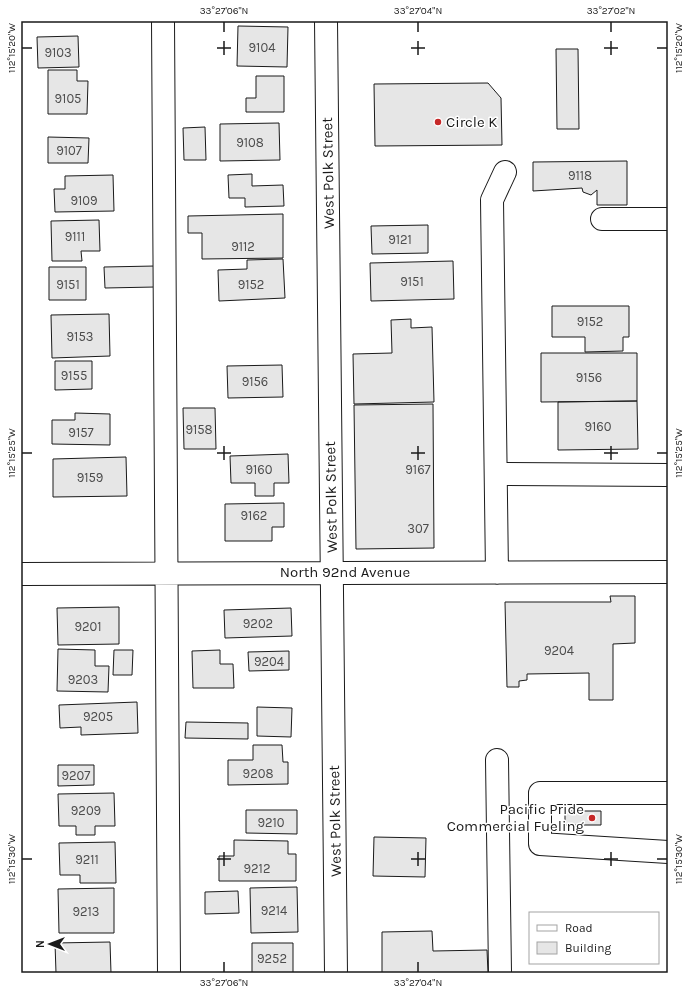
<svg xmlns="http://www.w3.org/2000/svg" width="689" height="994" font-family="Karla,sans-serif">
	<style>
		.building { fill: #e6e6e6; stroke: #1a1a1a }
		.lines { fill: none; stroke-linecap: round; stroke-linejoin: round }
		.minor-casing { stroke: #1a1a1a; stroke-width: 24 }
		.minor { stroke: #fff; stroke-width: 22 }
		.ticks { fill: none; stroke: #1a1a1a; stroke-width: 1.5 }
		.poi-dot { fill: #c62828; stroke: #fff; stroke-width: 1.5 }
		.labels { text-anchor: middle; stroke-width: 3; stroke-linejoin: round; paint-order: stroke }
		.number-label { font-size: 13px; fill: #4d4d4d }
		.poi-label { font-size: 15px; fill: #1a1a1a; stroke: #fff; text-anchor: start }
		.street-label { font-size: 15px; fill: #1a1a1a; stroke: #fff }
		.neatline { fill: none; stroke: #1a1a1a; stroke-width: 1.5 }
		.ticks-label { font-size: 10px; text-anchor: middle; fill: #1a1a1a }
	</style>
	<rect width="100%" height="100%" fill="#fff"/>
	<!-- building -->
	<path class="building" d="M238 26 288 27 287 67 237 66Z
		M78 36 79 67 38 68 37 37Z
		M556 49H578L579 129H557Z
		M48 70H77V81H88L87 114H48Z
		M256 76H284V112H246V98H256Z
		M488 83 501 98 502 145 375 146 374 84Z
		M279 123 280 160 220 161V124Z
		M205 127 206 160H184L183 128Z
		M48 137 89 138 88 163H48Z
		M627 161V205H597V190L591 195 583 192 582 188 533 191V162Z
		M252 174V186L283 185 284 206 245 207V198H229L228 175Z
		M113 175 114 211 55 212 54 189H65V176Z
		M283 214V258L202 259V233H188V216Z
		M99 220 100 251H81L82 261H52L51 221Z
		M428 225V253L372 254 371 226Z
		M283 259 285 298 219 301 218 270 247 269V260Z
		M453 261 454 299 371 301 370 263Z
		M155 266V287L105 288 104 267Z
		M49 267H86V300H49Z
		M552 306H629V337H623V351L585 352V337H552Z
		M109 314 110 356 52 358 51 315Z
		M411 319V328L432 327 434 402 354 404 353 354 392 353 391 320Z
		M541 353H637V401L541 402Z
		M55 361H92V389L55 390Z
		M282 365 283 397 228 398 227 366Z
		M637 401 638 449 558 450V402Z
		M433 404 434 548 356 549 354 405Z
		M183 408H215L216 449H184Z
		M75 413 110 414V445L52 444V420H75Z
		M288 454 289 483H274V496H255V483H231L230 456Z
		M126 457 127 496 53 497V459Z
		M284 503V527H272V541H225V504Z
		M610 596H635V643L613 644V700H589V673L527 674V680L519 681V687H507L505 602H611Z
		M119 607V644L58 645 57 608Z
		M291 608 292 636 225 638 224 610Z
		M58 649 95 650V666H109L108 692 57 691Z
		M114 650H133L132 675H113Z
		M220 650V664H233L234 688H193L192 651Z
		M289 651V670L249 671 248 652Z
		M137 702 138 733 81 735V727L60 728 59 705Z
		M257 707 292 708 291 737 257 736Z
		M186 722 248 723V739L185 738Z
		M253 745H282L283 762H288V784L228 785V760H253Z
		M58 765H94V785L58 786Z
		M114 793 115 826H95V835H76V826H59L58 794Z
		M246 810H297V834L246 833Z
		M565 811H601V825H565Z
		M374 837 426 838 425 877 373 876Z
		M234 840 288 841V854H296V881H219V856H234Z
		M115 842 116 883H80V875H60L59 843Z
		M297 887 298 932 251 933 250 888Z
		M114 888V933H59L58 889Z
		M238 891 239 913 205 914V892Z
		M432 931 433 951 487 950 488 973H382V932Z
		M110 942 111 973H56L55 943Z
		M252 943H293V973H252Z"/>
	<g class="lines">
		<!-- minor casing -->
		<g class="minor-casing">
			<path id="minor" d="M163 21 169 973
				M326 21 336 973
				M602 219H668
				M496 474 668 475
				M497 573 492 200 505 172
				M21 574 668 572
				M497 760 500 973
				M668 793H540V844L668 852"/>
		</g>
		<!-- minor -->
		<use href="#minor" class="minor"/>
	</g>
	<!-- ticks -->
	<path class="ticks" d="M224 22V32M418 22V32M611 22V32M224 41V55M418 41V55M611 41V55M22 48H32M217 48H231M411 48H425M604 48H618M657 48H667M224 446V460M418 446V460M611 446V460M22 453H32M217 453H231M411 453H425M604 453H618M657 453H667M224 852V866M418 852V866M611 852V866M22 859H32M217 859H231M411 859H425M604 859H618M657 859H667M224 962V972M418 962V972"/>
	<!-- markers -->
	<g class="poi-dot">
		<circle cx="438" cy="122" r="4"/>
		<circle cx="592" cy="818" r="4"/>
	</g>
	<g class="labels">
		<!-- number labels -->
		<g class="number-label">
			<text x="262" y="52">9104</text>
			<text x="58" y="57">9103</text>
			<text x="68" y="103">9105</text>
			<text x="250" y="147">9108</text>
			<text x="69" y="155">9107</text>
			<text x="580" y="180">9118</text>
			<text x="84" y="205">9109</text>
			<text x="75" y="241">9111</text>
			<text x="400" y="244">9121</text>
			<text x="243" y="251">9112</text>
			<text x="412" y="286">9151</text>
			<text x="68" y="289">9151</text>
			<text x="251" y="289">9152</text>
			<text x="590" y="326">9152</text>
			<text x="80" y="341">9153</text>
			<text x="74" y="380">9155</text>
			<text x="589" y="382">9156</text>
			<text x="255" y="386">9156</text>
			<text x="598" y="431">9160</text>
			<text x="199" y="434">9158</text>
			<text x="81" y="437">9157</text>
			<text x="259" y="474">9160</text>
			<text x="418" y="474">9167</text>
			<text x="90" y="482">9159</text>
			<text x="254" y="520">9162</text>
			<text x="418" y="533">307</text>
			<text x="258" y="628">9202</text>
			<text x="88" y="631">9201</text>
			<text x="559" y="655">9204</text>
			<text x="269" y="666">9204</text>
			<text x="83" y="684">9203</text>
			<text x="98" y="721">9205</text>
			<text x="258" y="778">9208</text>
			<text x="76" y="780">9207</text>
			<text x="86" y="815">9209</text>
			<text x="271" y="827">9210</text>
			<text x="87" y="864">9211</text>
			<text x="257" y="873">9212</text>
			<text x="274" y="915">9214</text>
			<text x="86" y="916">9213</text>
			<text x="272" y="963">9252</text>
		</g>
		<!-- poi labels -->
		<g class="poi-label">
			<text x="446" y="127">Circle K</text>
			<text x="584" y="814" text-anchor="end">Pacific Pride<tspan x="584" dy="17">Commercial Fueling</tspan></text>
		</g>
		<!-- street labels -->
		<g class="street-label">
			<text transform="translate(328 173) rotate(-91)" y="5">West Polk Street</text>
			<text transform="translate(331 497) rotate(-91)" y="5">West Polk Street</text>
			<text x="345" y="577">North 92nd Avenue</text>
			<text transform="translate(335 821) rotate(-91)" y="5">West Polk Street</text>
		</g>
	</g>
	<!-- border -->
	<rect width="689" height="994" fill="none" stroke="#ffffff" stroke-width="44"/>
	<!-- legend -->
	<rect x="529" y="912" width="130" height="52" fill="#ffffff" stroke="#a3a3a3"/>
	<rect x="537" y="925" width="20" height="6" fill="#ffffff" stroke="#a3a3a3"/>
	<text x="565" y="932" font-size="12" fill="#1a1a1a">Road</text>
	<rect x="537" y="942" width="20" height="12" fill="#e6e6e6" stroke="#a3a3a3"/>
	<text x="565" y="952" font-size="12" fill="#1a1a1a">Building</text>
	<!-- north arrow -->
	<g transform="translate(50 944) rotate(270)" stroke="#ffffff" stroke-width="3" paint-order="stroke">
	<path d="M0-3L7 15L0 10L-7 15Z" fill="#1a1a1a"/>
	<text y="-6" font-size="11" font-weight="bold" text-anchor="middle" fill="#1a1a1a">N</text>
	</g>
	<rect x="22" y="22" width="645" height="950" class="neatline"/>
	<g class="ticks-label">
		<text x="224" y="14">33°27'06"N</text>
		<text x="418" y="14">33°27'04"N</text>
		<text x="611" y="14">33°27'02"N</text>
		<text transform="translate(678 48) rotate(-90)" y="4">112°15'20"W</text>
		<text transform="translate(11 48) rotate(-90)" y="4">112°15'20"W</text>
		<text transform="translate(678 453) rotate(-90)" y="4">112°15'25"W</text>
		<text transform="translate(11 453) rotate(-90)" y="4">112°15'25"W</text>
		<text transform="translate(678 859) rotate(-90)" y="4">112°15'30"W</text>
		<text transform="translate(11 859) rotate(-90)" y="4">112°15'30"W</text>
		<text x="224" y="986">33°27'06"N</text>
		<text x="418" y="986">33°27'04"N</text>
	</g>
</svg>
